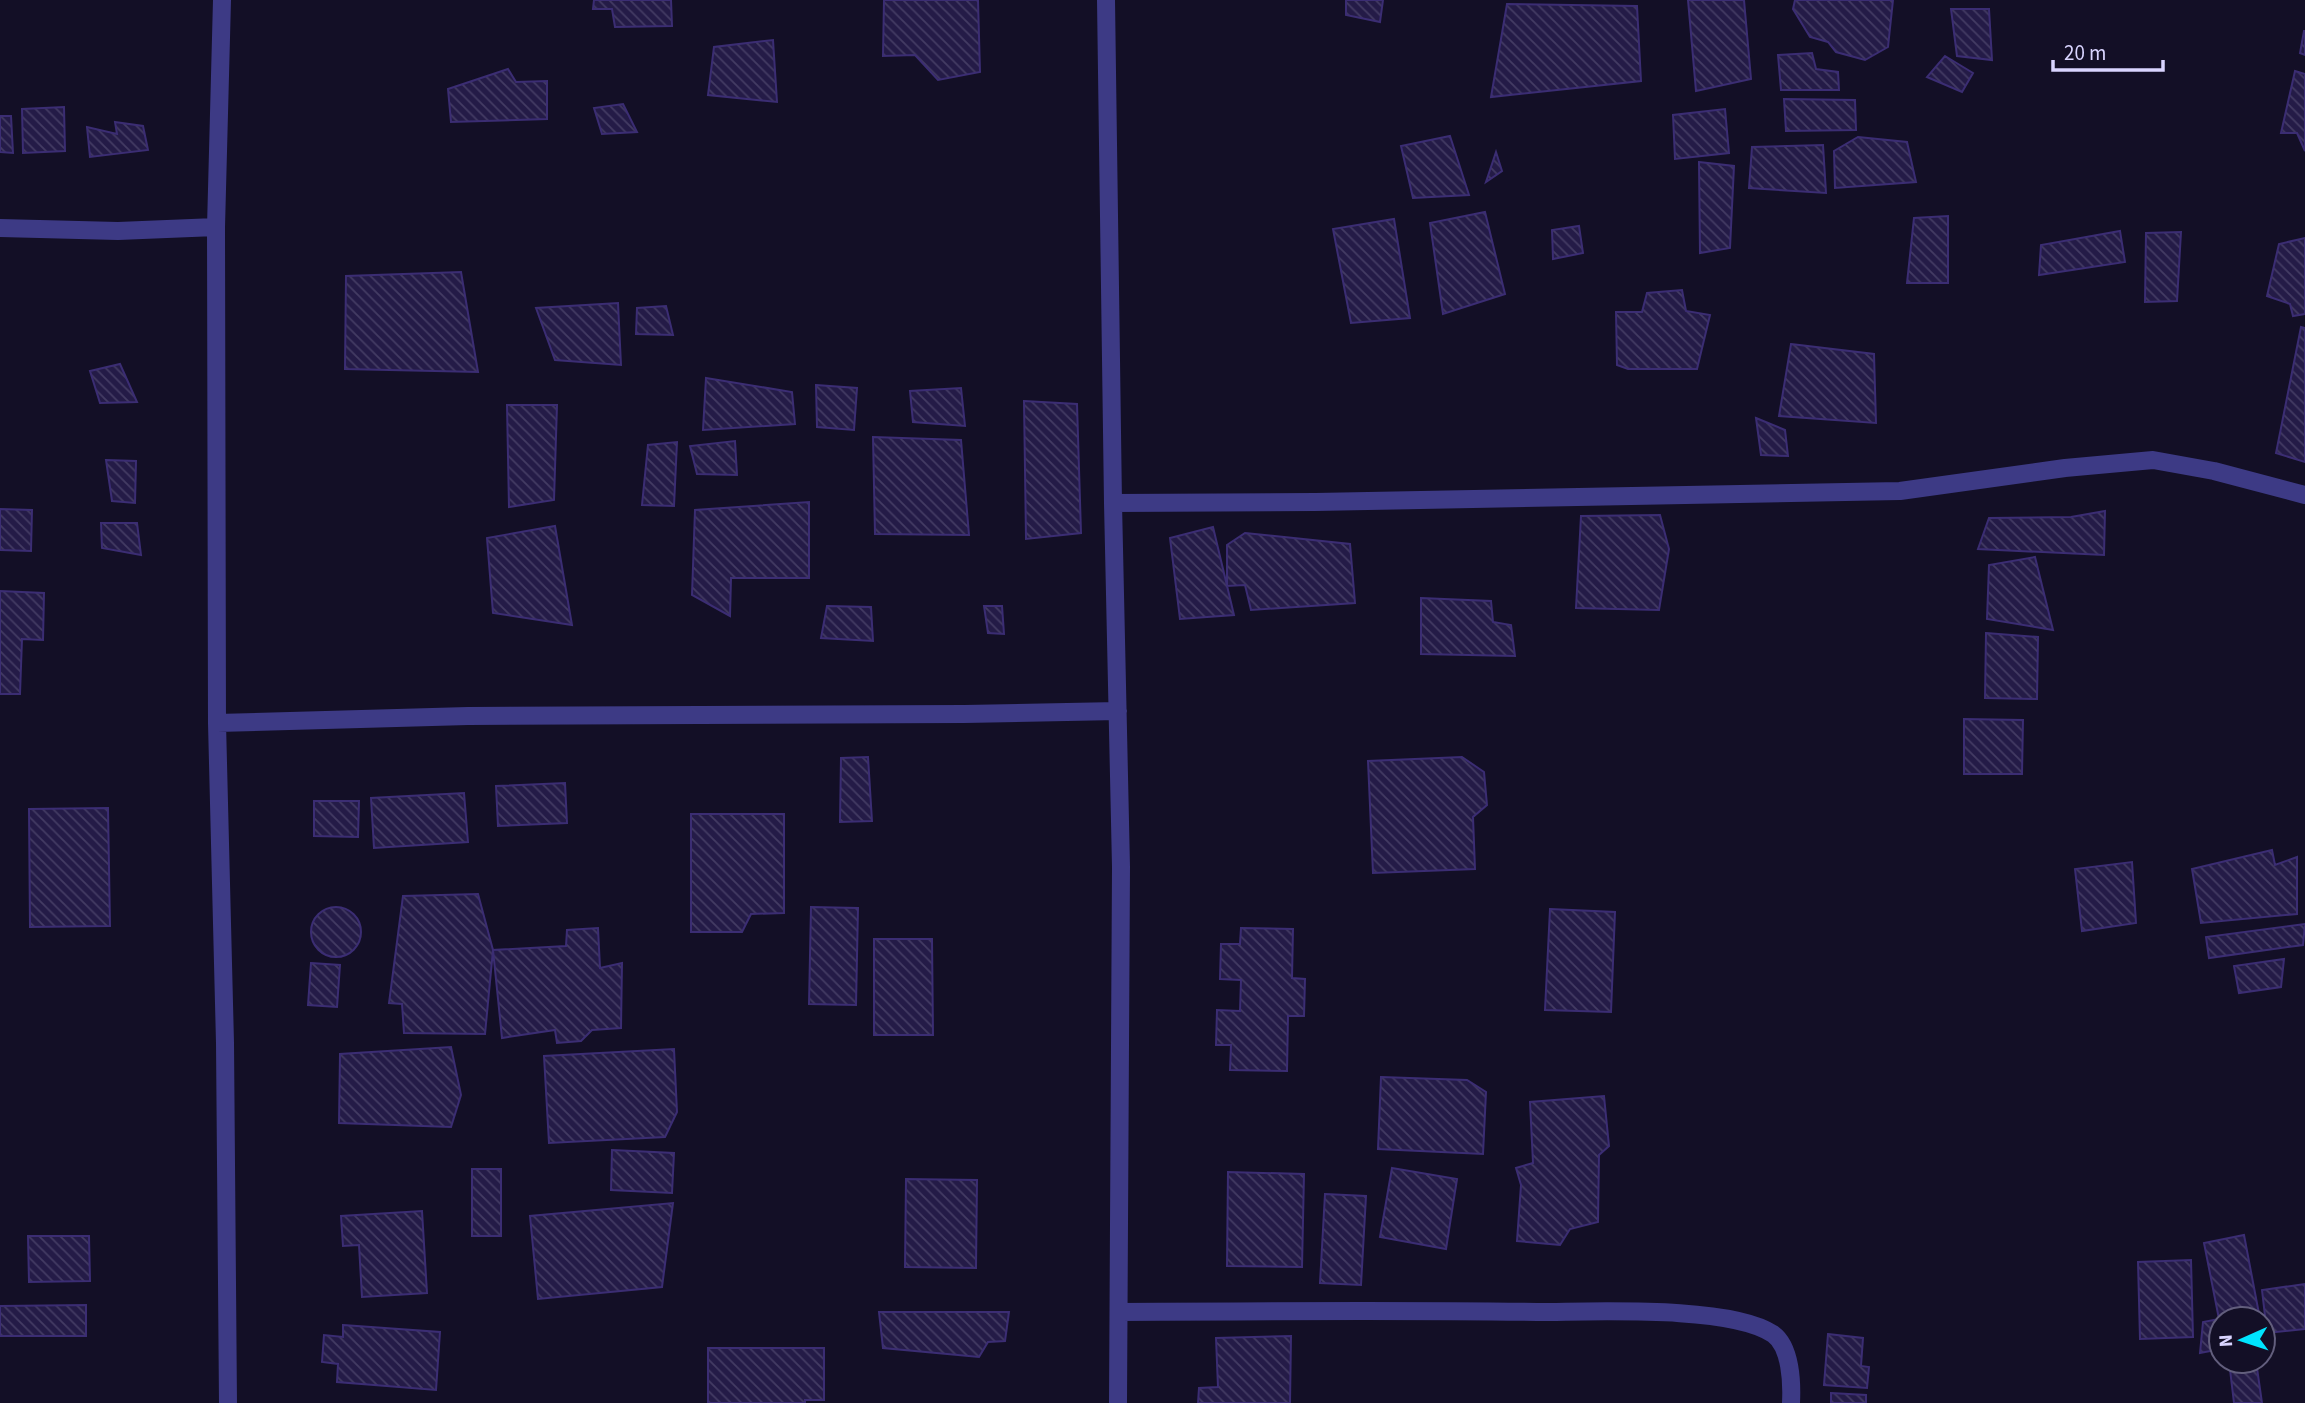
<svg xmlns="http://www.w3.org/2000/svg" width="2305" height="1403" font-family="'Source Sans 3',sans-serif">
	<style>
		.building { fill: url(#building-back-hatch); stroke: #3b2d73; stroke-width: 2 }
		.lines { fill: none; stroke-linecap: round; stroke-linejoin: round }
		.minor { stroke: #3d3a85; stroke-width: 18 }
	</style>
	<defs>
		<pattern id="building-back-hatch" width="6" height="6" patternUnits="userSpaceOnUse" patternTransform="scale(1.75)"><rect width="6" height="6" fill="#241b47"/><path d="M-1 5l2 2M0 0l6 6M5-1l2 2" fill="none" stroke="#433b63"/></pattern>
	</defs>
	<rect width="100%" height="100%" fill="#130f26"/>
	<!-- building -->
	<path class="building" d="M594 0H671L672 26 615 27 612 9H593Z
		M884 0H978L980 72 938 80 915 55 883 56Z
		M1346 0H1383L1380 22 1346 15Z
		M1688 0H1744L1751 79 1696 91Z
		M1795 0H1893L1888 47 1865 60 1836 52 1828 42 1810 37 1793 9Z
		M1507 4 1637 6 1641 81 1491 97Z
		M1951 9H1989L1992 60 1957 56Z
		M2304 31H2305V55L2300 53Z
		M773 40 777 102 708 95 714 47Z
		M1812 53 1816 69 1838 72 1839 90H1781L1778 55Z
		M1945 56 1973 73 1962 92 1927 77Z
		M508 69 516 82 547 81V119L451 122 448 89Z
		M2295 71 2305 74V151L2297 133H2281Z
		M1784 99 1855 100 1856 130 1786 131Z
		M623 104 637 132 602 134 594 108Z
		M64 107 65 151 23 153 22 109Z
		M1725 109 1729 153 1675 159 1673 115Z
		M0 116H11L13 153 0 152Z
		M115 122 143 126 148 150 90 157 87 127 117 134Z
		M1450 136 1469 195 1413 198 1401 146Z
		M1858 137 1907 142 1916 182 1835 188 1834 151Z
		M1823 145 1826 193 1749 188 1752 147Z
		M1496 152 1502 171 1486 182Z
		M1699 162 1734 166 1730 248 1700 253Z
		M1485 212 1505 294 1443 314 1430 223Z
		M1948 216V283H1907L1914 218Z
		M1394 219 1410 318 1351 323 1333 229Z
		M1579 226 1583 253 1553 259 1552 230Z
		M2120 231 2125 262 2039 275 2041 245Z
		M2181 232 2177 301 2145 302 2146 233Z
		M2305 238V314L2293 316 2290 304 2267 296 2279 244Z
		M461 272 478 372 345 369 346 276Z
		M1682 290 1686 311 1710 315 1697 369H1628L1617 365 1616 312H1642L1647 293Z
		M618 303 621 365 555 360 536 308Z
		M666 306 673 335 636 334 637 308Z
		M2301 327 2305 328V462L2276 453Z
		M1791 344 1874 354 1876 423 1779 416Z
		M120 364 137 402 100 403 90 371Z
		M706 378 792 392 795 424 703 430Z
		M816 385 857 388 854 430 817 427Z
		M961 388 965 426 913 422 910 391Z
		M1024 401 1077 404 1081 533 1026 539Z
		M507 405H557L554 500 509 507Z
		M1756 418 1785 430 1788 456 1761 455Z
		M873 437 961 440 969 535 875 534Z
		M735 441 737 475 697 474 690 446Z
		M677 442 674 506 642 505 648 445Z
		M106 460 136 461 135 503 112 501Z
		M809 502V578H731L730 616 692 595 695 510Z
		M0 509 32 510 31 551 0 550Z
		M2105 511 2104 555 1978 549 1989 518 2071 517Z
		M1660 515 1669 549 1659 610 1576 608 1581 516Z
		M101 523H137L141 555 102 548Z
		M555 526 572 625 493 613 487 538Z
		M1213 527 1234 615 1180 619 1170 538Z
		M1245 533 1350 544 1355 603 1251 610 1245 585 1227 586V545Z
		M2035 557 2053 630 1987 619 1989 565Z
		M0 591 44 593 43 640 22 639 20 694H0Z
		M1421 598 1491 601 1493 622 1511 625 1515 656 1421 654Z
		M827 606 871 607 873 641 821 638Z
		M984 606H1002L1004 634 988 633Z
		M1986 633 2038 637 2037 699 1985 698Z
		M1964 719 2023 720 2022 774H1964Z
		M868 757 872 821 840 822 841 758Z
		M1462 757 1484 772 1487 805 1473 817 1475 869 1373 873 1368 761Z
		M565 783 567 823 498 826 496 786Z
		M464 793 468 842 374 848 371 798Z
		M314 801H359L358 837 314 836Z
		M108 808 110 926 30 927 29 809Z
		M691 814H784V913L751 914 742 932H691Z
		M2272 850 2275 865 2297 857V914L2201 923 2192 869Z
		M2132 862 2136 923 2082 931 2075 869Z
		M478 894 493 950 485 1034 404 1033 402 1004 389 1003 403 896Z
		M811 907 858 908 856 1005 809 1004Z
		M311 932a25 25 0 1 1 50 0a25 25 0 1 1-50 0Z
		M1550 909 1615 912 1611 1012 1545 1010Z
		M2305 924 2303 945 2209 958 2206 937Z
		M598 928 600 968 622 963 621 1028 592 1030 581 1041 557 1043 555 1030 502 1038 493 950 566 946 567 930Z
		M1241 928 1293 929 1292 978 1305 979 1304 1016H1288L1287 1071 1230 1070 1231 1045H1216L1217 1010 1240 1011 1241 980 1220 979 1221 944H1240Z
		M874 939H932L933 1035H874Z
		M2284 959 2281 987 2239 993 2234 966Z
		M311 963 340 965 337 1007 308 1005Z
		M451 1047 461 1095 451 1127 339 1123 340 1054Z
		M674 1049 677 1112 665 1137 549 1143 544 1056Z
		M1381 1077 1467 1080 1486 1092 1483 1154 1378 1149Z
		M1604 1096 1609 1146 1599 1155 1598 1222 1570 1229 1560 1245 1517 1241 1521 1185 1516 1168 1533 1163 1530 1102Z
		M612 1150 674 1153 672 1193 611 1190Z
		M1392 1168 1457 1179 1446 1249 1380 1237Z
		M472 1169H501V1236H472Z
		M1228 1172 1304 1174 1302 1267 1227 1266Z
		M906 1179 977 1180 976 1268 905 1267Z
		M1325 1194 1366 1196 1361 1285 1320 1283Z
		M673 1203 662 1287 538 1299 530 1216Z
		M422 1211 427 1293 362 1297 359 1245 343 1246 341 1216Z
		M2244 1235 2260 1319H2221V1349L2200 1353 2203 1322 2219 1319 2204 1243Z
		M28 1236H89L90 1281 29 1282Z
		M2191 1260 2193 1337 2140 1339 2138 1262Z
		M2305 1284V1329L2267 1333 2262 1290Z
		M86 1305V1336H0V1306Z
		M879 1312H1009L1005 1341 988 1342 979 1357 883 1348Z
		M343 1325 440 1332 436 1390 337 1382 338 1364 322 1362 324 1335 343 1337Z
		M1828 1334 1863 1338 1861 1366 1869 1367 1867 1388 1824 1385Z
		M1291 1336 1290 1403H1198L1199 1388 1218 1387 1216 1338Z
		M708 1348H824V1400H805V1403H708Z
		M2229 1361H2256L2262 1403H2234Z
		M1831 1393 1866 1395V1403H1831Z"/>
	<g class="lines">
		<!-- minor -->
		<path class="minor" d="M1106 0 1113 503 1121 867 1118 1403
			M216 227 217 723 225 1043 228 1403
			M0 228 118 231 216 227 222 0
			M1113 503 1315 502 1900 491 2065 468 2153 460 2214 471 2305 495
			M217 723 468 716 964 714 1118 711
			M1119 1312C1258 1311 1398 1310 1537 1312 1593 1312 1730 1305 1773 1334 1791 1347 1792 1383 1791 1403"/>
	</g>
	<!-- north arrow -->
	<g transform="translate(2242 1340) rotate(267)"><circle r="33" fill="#130f26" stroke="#625e7d" stroke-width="2"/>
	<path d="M0-5L12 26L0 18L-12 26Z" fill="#00e5ff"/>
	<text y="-10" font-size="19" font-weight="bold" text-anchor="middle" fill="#d9d4ff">N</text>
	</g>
	<!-- scale -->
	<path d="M2053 60v10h110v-10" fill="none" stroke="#d9d4ff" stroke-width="3.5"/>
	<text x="2064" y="60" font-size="21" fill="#d9d4ff" stroke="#130f26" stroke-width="5" paint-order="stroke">20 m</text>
</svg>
